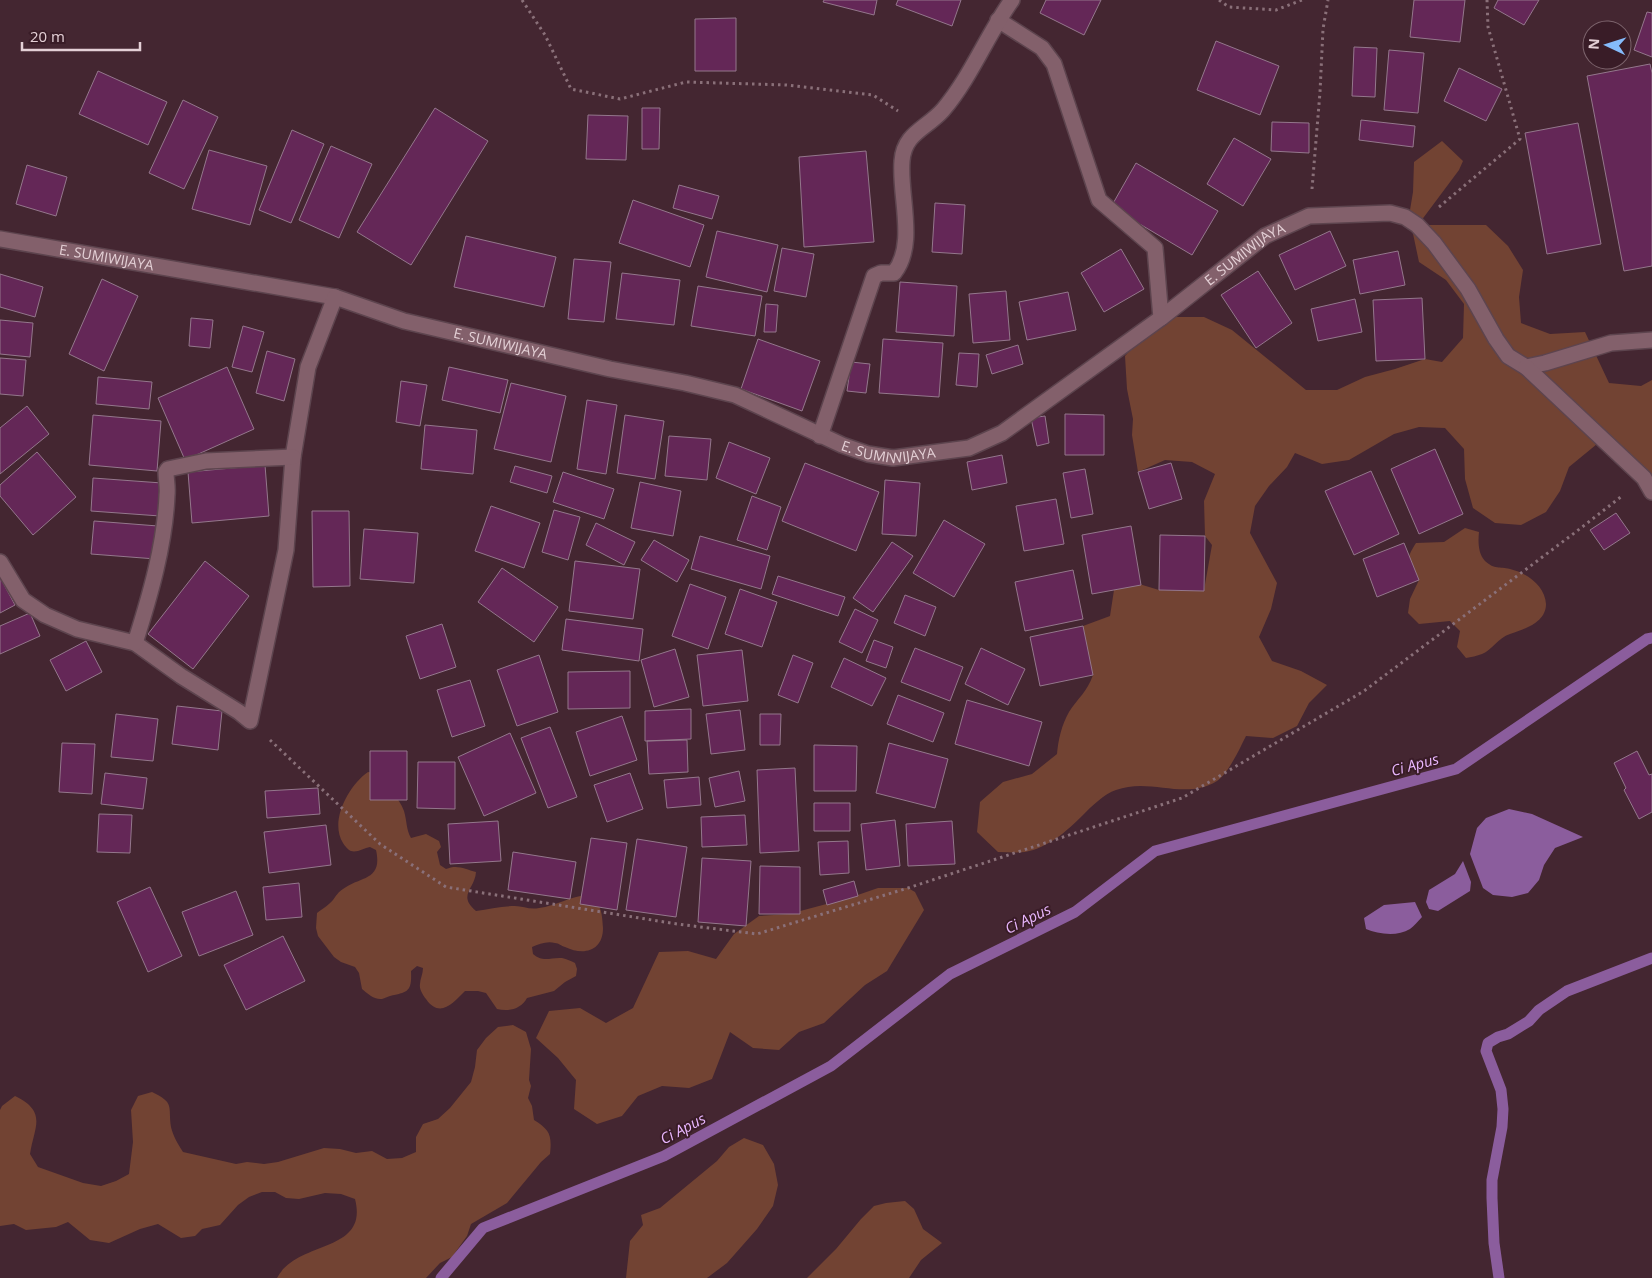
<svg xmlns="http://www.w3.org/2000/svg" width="1652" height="1278" font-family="'Open Sans',sans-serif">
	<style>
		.green { fill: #724333 }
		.water { fill: #8b5d9d }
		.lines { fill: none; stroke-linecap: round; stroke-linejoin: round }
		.stream { stroke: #8b5d9d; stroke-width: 11 }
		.building { fill: #642757; stroke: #94778c }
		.street-casing { stroke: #5d444e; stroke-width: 18 }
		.path { stroke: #8a7079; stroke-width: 3; stroke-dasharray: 2.5 4; stroke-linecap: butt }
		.street { stroke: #83606b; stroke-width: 15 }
		.labels { text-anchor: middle; stroke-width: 4; stroke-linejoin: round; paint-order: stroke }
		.street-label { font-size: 14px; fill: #e4d0d6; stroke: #391c27 }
		.water-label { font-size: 15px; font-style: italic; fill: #e8b6fd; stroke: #391c27 }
	</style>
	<rect width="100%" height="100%" fill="#442631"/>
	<!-- green -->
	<path class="green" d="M1442 141 1463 161 1459 170 1418 225H1486L1508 246 1523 270 1519 297 1521 323 1550 334 1585 332 1609 383 1641 386 1652 380V477L1597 444 1569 467 1560 491 1546 512 1521 525 1495 523 1473 508 1465 479 1464 449 1445 428 1419 427 1394 434 1349 460 1322 464 1295 453 1287 467 1269 486 1255 506 1250 533 1277 583 1271 609 1259 637 1272 661 1301 671 1327 685 1309 703 1297 726 1273 738 1246 736C1240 748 1228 774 1217 781 1185 801 1150 777 1116 790 1104 794 1092 806 1083 815 1067 831 1048 848 1025 852 1017 853 1007 852 998 852L977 832 980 802 1003 782 1032 774 1057 754C1058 740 1062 724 1069 712 1078 698 1087 692 1093 675L1078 636 1083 626 1110 616 1116 577 1159 590H1204L1212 545 1205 536 1204 501 1215 474 1192 462 1165 460 1138 472 1132 435 1133 419 1127 389 1125 356 1146 332 1174 317H1204L1232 330 1306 390H1337L1365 377 1395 369 1425 359 1442 362 1463 338 1464 304 1446 280 1419 262 1412 229 1408 222 1413 192 1414 162Z
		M1465 528 1479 532C1478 541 1478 554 1485 561 1495 570 1499 566 1510 569 1527 573 1545 586 1546 604 1546 623 1524 629 1510 634 1498 638 1492 650 1482 654 1477 656 1471 657 1466 658L1457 647 1460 631 1450 621 1419 624 1408 613 1410 599 1419 580C1406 565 1405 560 1416 543L1444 542Z
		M368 772 375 773C385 784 399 797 404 811 407 821 406 829 411 838L426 834 439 841 441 847 437 852 440 865 446 869C457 864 465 869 476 872 475 889 457 895 476 911 489 909 502 906 515 906 523 906 530 910 539 908 556 906 570 896 588 895 601 905 602 910 603 928 603 951 584 956 565 947 561 946 559 943 555 943 547 941 539 944 532 947L533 954C543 963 551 957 562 958 567 959 571 961 575 963L577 969 576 976 565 982 554 991 527 998C521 1009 509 1012 497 1009L486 993 478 991H465C453 1003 440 1019 426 999 423 995 419 989 420 984 420 979 423 974 423 968L417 966 411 971C412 992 408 992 390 996 387 997 385 998 382 999 374 1000 367 993 362 989L359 973 355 967 341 962 334 957 318 936 316 928 317 913C322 909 329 905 333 900 336 896 338 892 343 889 360 876 383 881 376 850L370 847C364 848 357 853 351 851 348 850 345 846 343 843 329 821 349 785 368 772Z
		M878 888H908L915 892 924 910 887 971 865 985 824 1023 799 1032 779 1050 753 1048 730 1032 712 1079 689 1088 662 1086 638 1096 622 1116 597 1124 574 1109 576 1080 558 1058 536 1038 549 1011 580 1008 606 1023 633 1008 659 952 688 951 716 959 734 934 759 916 789 914 849 898Z
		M513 1025 526 1032 531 1049 529 1080 531 1086 528 1098 532 1106 534 1120C550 1130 552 1135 550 1154L541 1162 507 1203 471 1224 467 1236 452 1257 440 1263 426 1278H277C298 1239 369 1254 355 1199L341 1194 325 1193 299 1199 286 1198 275 1192H262L249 1197 238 1205 220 1225 202 1229 195 1236 181 1238 158 1224 140 1229 109 1243 90 1240 68 1222 56 1227 26 1230 14 1224 0 1226V1110L2 1106 15 1096C48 1112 34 1127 30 1154L38 1167 83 1183 101 1186 116 1181 129 1174 133 1142 131 1110 138 1096 152 1092C175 1103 168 1106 171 1127 173 1136 178 1144 183 1152L236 1164 247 1162 264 1164 278 1162 324 1148 340 1149 356 1153 372 1151 387 1159 402 1158 416 1152V1137L423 1124 438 1119 450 1108 471 1082 475 1067 477 1050 486 1038 498 1027Z
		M744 1138 763 1145 774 1164 778 1185 773 1206 757 1229 727 1263 707 1278H626L630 1241 643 1225 641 1215 660 1208 717 1161 729 1147Z
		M905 1201 914 1209 923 1229 942 1243 921 1260 909 1278H807L836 1249 861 1219 874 1206 886 1203Z"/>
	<!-- water -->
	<path class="water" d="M1509 809 1532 814 1583 837 1555 848 1544 865 1539 880 1528 893 1512 897 1493 895 1483 888 1470 854 1477 828 1486 818Z
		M1463 861 1471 882 1470 891 1438 911 1429 909 1426 902 1429 890 1455 874Z
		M1415 902 1422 917C1418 921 1414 926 1410 929 1397 937 1378 934 1366 929L1364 918 1384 905Z"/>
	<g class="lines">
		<!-- stream -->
		<path class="stream" d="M441 1278 483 1228 664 1156 831 1066 950 974 1075 912 1155 851 1456 769 1647 639 1652 638
			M1499 1278 1494 1243 1492 1198V1180L1502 1127 1503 1109 1501 1090 1486 1051 1488 1043 1498 1037 1508 1034 1529 1021 1539 1010 1567 991 1652 958"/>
	</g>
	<!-- building -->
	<path class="building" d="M824 0H877L874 15 823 2Z
		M898 0H961L952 26 896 5Z
		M1046 0H1101L1084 35 1040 13Z
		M1414 0H1465L1460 42 1410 37Z
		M1498 0H1539L1524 25 1494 8Z
		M1647 12 1652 13V57L1634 50Z
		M736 18V71H695V19Z
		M1216 41 1279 66 1260 115 1197 90Z
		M1354 47 1377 48 1375 97 1352 96Z
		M1389 50 1424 53 1418 113 1384 110Z
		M1650 64 1652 73V266L1624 271 1587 76Z
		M1459 68 1502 89 1486 121 1444 101Z
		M98 71 167 102 148 145 79 114Z
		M183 100 218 117 184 189 149 173Z
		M435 108 488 141 411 265 357 232Z
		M642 108H660L659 149H642Z
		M588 115 628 116 626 160 586 159Z
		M1361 120 1415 126 1413 147 1359 140Z
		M1272 122 1309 123V153L1271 151Z
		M1578 123 1601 244 1547 254 1525 133Z
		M292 130 324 144 291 223 259 210Z
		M1234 138 1271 159 1243 206 1207 184Z
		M331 146 372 164 339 238 299 220Z
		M209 150 267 166 250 225 192 209Z
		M866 151 874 242 804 247 799 157Z
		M1136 163 1218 211 1192 255 1111 207Z
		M27 165 67 177 56 216 16 204Z
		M679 185 719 196 712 219 673 208Z
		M633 200 704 225 690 267 619 243Z
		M935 203 965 205 962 254 932 252Z
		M717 231 778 245 767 292 706 277Z
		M1330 231 1346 266 1295 290 1279 255Z
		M466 236 556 257 544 307 454 287Z
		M782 248 814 254 806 297 774 291Z
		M1121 249 1144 289 1104 312 1081 273Z
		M1398 251 1405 285 1360 294 1353 260Z
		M574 259 611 262 604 322 568 319Z
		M1258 271 1292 323 1256 348 1221 295Z
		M622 273 680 280 674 325 616 319Z
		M0 274 43 287 35 317 0 307Z
		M102 279 138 296 104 371 69 354Z
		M900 282 957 286 954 336 896 332Z
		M698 286 762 296 755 336 691 326Z
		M1006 291 1010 340 973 343 969 294Z
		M1068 292 1076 330 1027 340 1019 302Z
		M1422 298 1425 359 1376 361 1373 300Z
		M1355 299 1362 332 1318 341 1311 309Z
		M766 304 778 305 776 332H764Z
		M191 318 213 320 210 348 189 346Z
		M0 320 33 323 30 357 0 354Z
		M243 326 264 332 252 372 232 367Z
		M758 339 820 361 802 411 741 389Z
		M883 339 943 343 939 397 879 393Z
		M1018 345 1023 364 992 374 986 355Z
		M267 351 295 359 284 401 256 393Z
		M959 353 979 354 977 387 956 385Z
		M0 358 26 360 23 396 0 394Z
		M851 362 870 364 866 393 847 391Z
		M227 367 254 429 185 460 158 398Z
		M449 367 508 380 500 413 442 400Z
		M98 377 152 382 149 409 96 404Z
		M401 381 427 385 420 426 396 422Z
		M511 383 566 396 551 462 494 449Z
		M587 400 617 405 606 474 577 469Z
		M27 406 49 434 0 474V428Z
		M1065 414 1104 415V455H1065Z
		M93 415 161 421 157 471 89 465Z
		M625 415 664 421 655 479 617 473Z
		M1045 416 1049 443 1037 446 1031 418Z
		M425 425 477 430 473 474 421 469Z
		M669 436 711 439 707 480 665 476Z
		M729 442 770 458 756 494 716 478Z
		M1435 449 1463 514 1419 534 1391 469Z
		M37 452 76 497 33 535 0 496V485Z
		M1002 455 1007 483 972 490 967 462Z
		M805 463 879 492 856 551 782 521Z
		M1171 463 1182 499 1149 509 1138 472Z
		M265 465 269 516 192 523 188 472Z
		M515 466 552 476 547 493 510 482Z
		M1085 469 1093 514 1071 518 1063 473Z
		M1371 471 1399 534 1354 555 1325 491Z
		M563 472 614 489 604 519 553 502Z
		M93 478 162 483 160 516 91 511Z
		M885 480 920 483 916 536 882 534Z
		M640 482 681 491 673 536 631 528Z
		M752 496 781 507 767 550 737 540Z
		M1056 499 1064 544 1024 551 1016 506Z
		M491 506 540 523 524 568 475 551Z
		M554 510 580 517 568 560 542 552Z
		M312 511H349L350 586 313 587Z
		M1616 513 1630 533 1604 550 1590 530Z
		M944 520 985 544 954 597 913 573Z
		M94 521 158 526 156 559 91 554Z
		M596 523 635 542 624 565 586 545Z
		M1131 526 1141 585 1092 594 1082 535Z
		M364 529 418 533 414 583 360 579Z
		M1160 535 1205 536 1204 591 1159 590Z
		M700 536 770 556 761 589 691 569Z
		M654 540 689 560 677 582 641 560Z
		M892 542 913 556 873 612 853 598Z
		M1404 543 1419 580 1377 597 1363 559Z
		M205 561 249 596 193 669 148 634Z
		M575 561 640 569 633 619 569 611Z
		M502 568 558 607 534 642 478 602Z
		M1073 570 1083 619 1025 631 1015 582Z
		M778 576 845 597 838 616 772 594Z
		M0 577 15 605 0 613Z
		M690 584 726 597 708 649 672 636Z
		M740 589 777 602 762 647 725 634Z
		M905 595 936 607 925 636 894 623Z
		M855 609 878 620 862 653 839 642Z
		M30 613 40 636 0 654V626Z
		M566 619 643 629 639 661 562 650Z
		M442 624 456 667 420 679 406 636Z
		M1083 626 1093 675 1040 686 1030 637Z
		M874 640 893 647 886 668 866 661Z
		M86 641 102 672 66 691 50 660Z
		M915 648 963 667 950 701 901 682Z
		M981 648 1025 669 1008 705 965 684Z
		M675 649 689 697 654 707 641 660Z
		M742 650 748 701 703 706 697 655Z
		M539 655 558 712 517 726 497 670Z
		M793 655 813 663 798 703 778 695Z
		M844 658 886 678 872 706 831 687Z
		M630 671V708L568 709V672Z
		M470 680 485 726 452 737 437 690Z
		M898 695 944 713 933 742 887 724Z
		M967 700 1042 722 1029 766 955 744Z
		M177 706 222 711 218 750 172 744Z
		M691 709V739L645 741V711Z
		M740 710 745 750 711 754 706 714Z
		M116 714 158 719 153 761 111 757Z
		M760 714H781L780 745H760Z
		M622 716 637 760 590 776 576 732Z
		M550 727 577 797 548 808 521 738Z
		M510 733 536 793 484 816 458 757Z
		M687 740 688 772 649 774 647 741Z
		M62 743 95 744 92 794 59 792Z
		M889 743 948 759 935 808 876 793Z
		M814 745 857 746 856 791H814Z
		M370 751H407V800H370Z
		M1637 751 1649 775 1652 774V812L1639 819 1624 790 1626 788 1614 763Z
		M418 762H455V809L417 808Z
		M795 768 799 851 760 853 757 770Z
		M739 771 745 801 715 807 709 778Z
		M105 773 147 778 143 809 101 804Z
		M630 773 643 809 607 822 594 785Z
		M699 777 701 805 667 808 664 780Z
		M318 788 320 814 267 818 265 791Z
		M814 803H850V831H814Z
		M99 814 132 815 130 853 97 852Z
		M745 815 747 845 702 847 701 817Z
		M895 820 900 866 866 870 861 824Z
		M498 821 501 861 450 864 448 824Z
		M952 821 955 864 908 866 906 824Z
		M326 825 331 865 269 873 264 832Z
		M591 838 627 843 617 910 580 904Z
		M637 839 687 847 676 917 626 910Z
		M848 841 849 873 820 875 818 842Z
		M513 852 576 862 570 899 508 890Z
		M702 858 751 861 746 926 698 922Z
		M760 866 800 867V914H759Z
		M854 881 858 896 827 905 823 890Z
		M299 883 302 917 266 920 263 887Z
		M150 887 182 956 148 972 117 902Z
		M236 891 253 935 199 956 182 912Z
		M283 936 305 981 246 1010 224 965Z"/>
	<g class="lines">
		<!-- street casing -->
		<g class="street-casing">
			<g id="street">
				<path d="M998 20 1042 48 1054 64 1099 200 1155 248 1161 318"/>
				<path id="s1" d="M0 239 335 297 404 321 610 369 685 383 735 395 842 445 868 454 893 458 969 448 1002 433 1161 318 1265 236 1309 216 1390 213 1405 217 1417 225 1434 243 1468 289 1496 339 1508 356 1526 367 1545 363 1611 343 1652 340"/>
				<path d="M1526 367 1644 478 1652 492"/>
				<path d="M820 436 874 276 881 273H894C917 244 899 196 902 161 904 133 926 129 943 110 971 77 987 35 1012 0"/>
				<path d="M0 562 23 600 45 615 77 629 135 643 181 676 239 712 250 721 286 550 293 457 308 367 335 297"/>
				<path d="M135 643C150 596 165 544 167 495 168 487 166 480 166 472L168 469 206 461 293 457"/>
			</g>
		</g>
		<!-- path -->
		<path class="path" d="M522 0 545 35 571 89 620 99 686 82 786 85 873 95 898 111
			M1219 0 1229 7 1276 10 1302 0
			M1312 189 1320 92 1323 29 1328 0
			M1439 207 1520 139 1488 27 1487 0
			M270 740 380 844 446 887 677 924 757 934 908 888 1182 798 1364 691 1577 531 1622 496"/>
		<!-- street -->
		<use href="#street" class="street"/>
	</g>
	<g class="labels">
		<!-- street labels -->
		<g class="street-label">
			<text dy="5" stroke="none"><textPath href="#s1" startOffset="1338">E. SUMIWIJAYA</textPath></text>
			<text dy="5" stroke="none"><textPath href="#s1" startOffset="108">E. SUMIWIJAYA</textPath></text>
			<text dy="5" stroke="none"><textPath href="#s1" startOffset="512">E. SUMIWIJAYA</textPath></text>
			<text dy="5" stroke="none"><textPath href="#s1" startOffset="918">E. SUMIWIJAYA</textPath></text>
		</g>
		<!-- water labels -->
		<g class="water-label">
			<text transform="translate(1415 765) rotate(-15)" y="5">Ci Apus</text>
			<text transform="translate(1028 919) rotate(-26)" y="5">Ci Apus</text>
			<text transform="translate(683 1129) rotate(-28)" y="5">Ci Apus</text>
		</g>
	</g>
	<!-- north arrow -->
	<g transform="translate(1607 45) rotate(274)"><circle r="24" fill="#391c27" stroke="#7d646d"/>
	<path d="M0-4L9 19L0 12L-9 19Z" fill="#85bbfb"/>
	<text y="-8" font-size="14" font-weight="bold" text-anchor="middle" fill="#e4d0d6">N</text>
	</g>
	<!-- scale -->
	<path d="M22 42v8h118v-8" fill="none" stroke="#e4d0d6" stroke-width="2.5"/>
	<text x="30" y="42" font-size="15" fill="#e4d0d6" stroke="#391c27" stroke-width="4" paint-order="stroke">20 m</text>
</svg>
